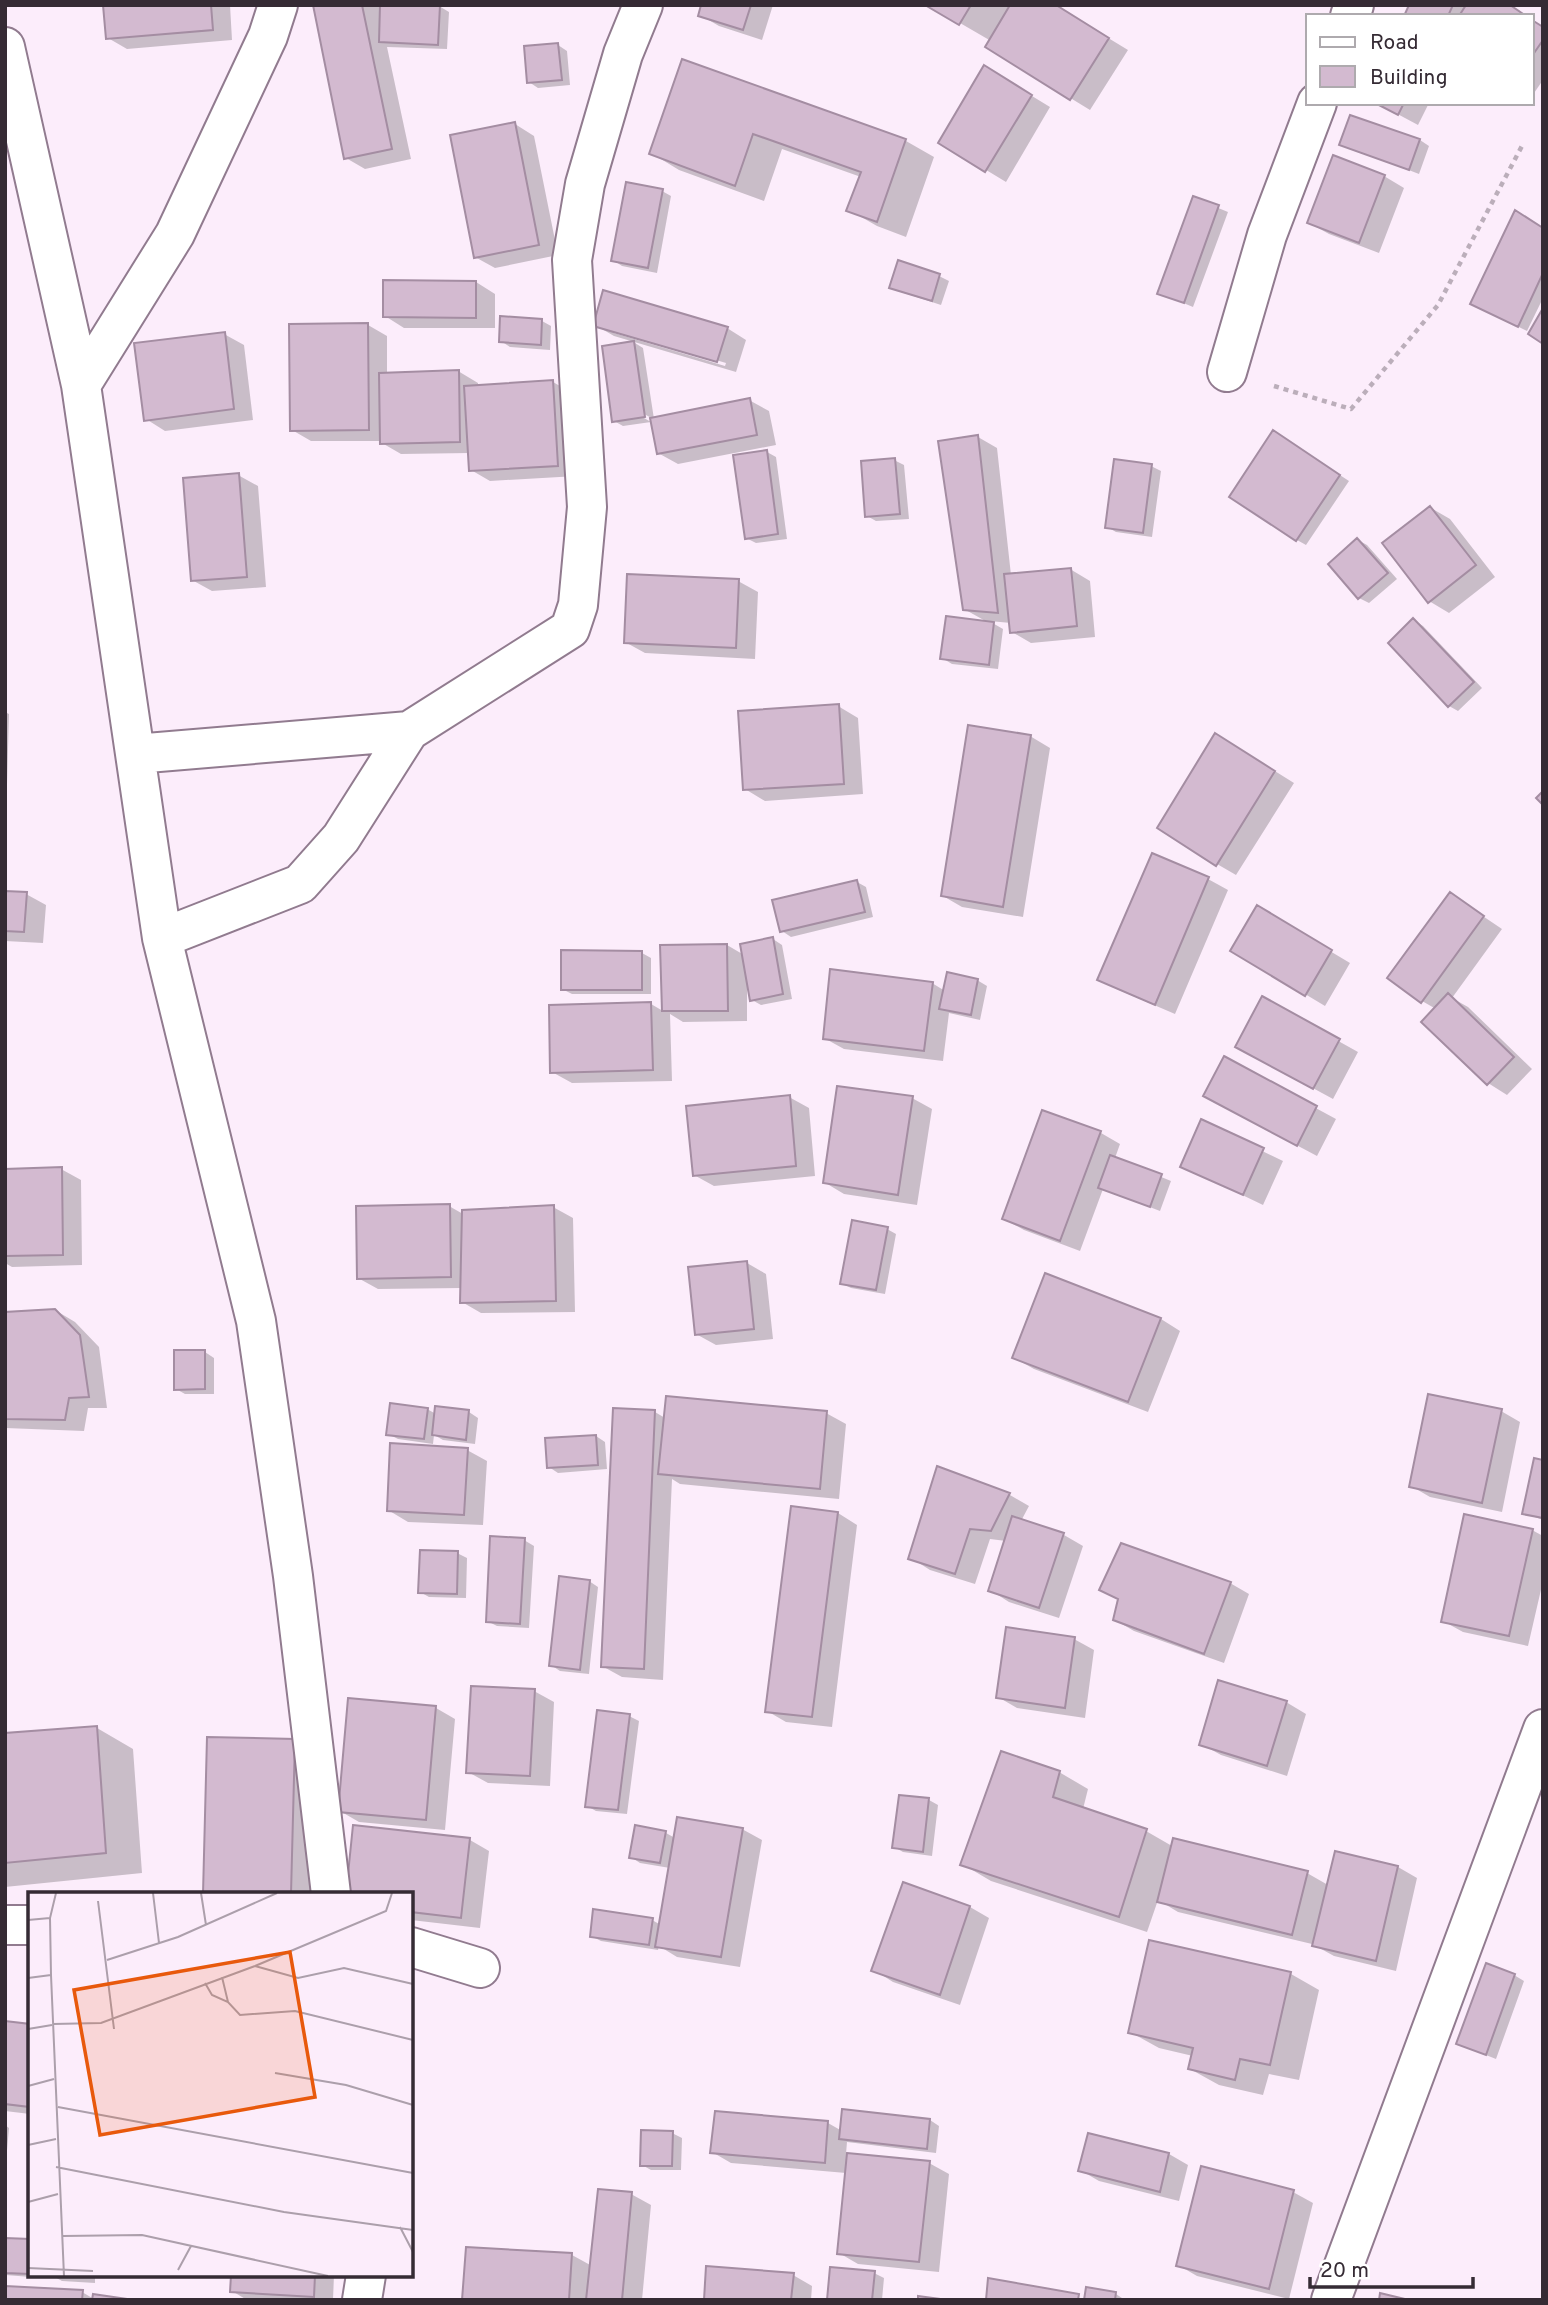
<svg xmlns="http://www.w3.org/2000/svg" width="1548" height="2305" font-family="Overpass,sans-serif">
	<style>
		.shadow { fill: #0003; fill-rule: evenodd }
		.building { fill: #d3bad0; stroke: #a48da2; stroke-width: 2 }
		.lines { fill: none; stroke-linecap: round; stroke-linejoin: round }
		.street-casing { stroke: #917b8f; stroke-width: 42 }
		.path { stroke: #bbaeba; stroke-width: 4.5; stroke-dasharray: 5 5; stroke-linecap: butt }
		.street { stroke: #fff; stroke-width: 38 }
		.inset-road { fill: none; stroke: #ac9fab; stroke-width: 2 }
		.view { fill: #e8590c; fill-opacity: 0.15; stroke: #e8590c; stroke-width: 3.5 }
		.inset-edge { fill: none; stroke: #352b34; stroke-width: 3.5 }
	</style>
	<rect width="100%" height="100%" fill="#fcedfb"/>
	<!-- shadow -->
	<path class="shadow" d="M105 5H230L232 40 127 49 108 38Z
		M315 5H379L380 12 439 6 449 12 447 49 387 47 411 159 365 169 346 158Z
		M703 5H773L762 40 719 26 700 15Z
		M929 5H1054L1128 50 1090 110 987 47 991 41Z
		M1411 5H1510L1526 16H1406Z
		M1532 20 1543 27V80L1532 96Z
		M558 45 567 51 570 85 538 88 529 82Z
		M683 61 906 141 934 157 906 237 877 226 849 210 861 177 782 149 764 201 679 170 651 153Z
		M1004 79 1050 107 1006 182 940 142Z
		M1377 103H1429L1418 125Z
		M1351 117 1420 140 1429 146 1419 174 1341 144Z
		M515 124 534 136 558 255 495 268 475 257Z
		M1384 176 1404 188 1379 253 1329 234 1309 223Z
		M662 191 671 196 657 273 622 266 613 260Z
		M1194 198 1228 212 1193 307 1159 293Z
		M1543 229V298L1527 331 1482 309Z
		M939 276 949 281 941 305 901 292 891 287Z
		M476 282 495 294V328H404L385 316Z
		M542 321 551 326 550 350 510 347 501 341Z
		M368 325 387 336V374L458 371 478 383V387L553 382 572 393 577 476 490 481 471 470 470 453 401 454 382 443V441H311L292 430Z
		M595 325 727 328 746 340 736 372 614 336ZM614 330 726 363 725 366 614 333Z
		M224 334 244 345 253 420 165 431 146 419Z
		M635 343 643 348 654 419 749 400 769 411 776 445 678 464 658 453 653 419 639 411 637 414 651 422 623 426 614 421 604 348Z
		M978 437 997 448 1011 575 1070 569 1090 581 1095 637 1031 643 1012 632 1011 623 989 621 1003 629 998 669 952 664 942 658 989 623 964 609Z
		M1283 438 1349 481 1306 545 1297 540Z
		M767 452 776 457 787 539 756 543 746 538Z
		M894 460 904 465 909 519 876 521 867 516Z
		M1151 466 1161 471 1152 537 1116 532 1107 527Z
		M238 475 258 486 266 587 212 591 192 580Z
		M1431 508 1450 519 1495 577 1449 613 1429 601Z
		M1358 540 1367 545 1397 579 1369 603 1359 598 1331 565Z
		M738 581 758 592 755 659 645 653 625 642Z
		M1414 620 1423 626 1482 688 1458 711 1449 706Z
		M838 706 858 718 863 794 765 801 745 789Z
		M5 712 9 714 6 820H5Z
		M1030 736 1050 748 1023 917 962 907 943 896Z
		M1235 746 1294 783 1236 875 1217 864Z
		M1152 855 1208 879 1228 890 1175 1014 1119 990 1099 979Z
		M857 882 866 887 873 917 791 937 782 931Z
		M5 893 26 894 46 905 43 943 5 941Z
		M1450 894 1502 929 1452 998 1468 1007 1532 1069 1507 1095 1488 1083 1436 1009 1422 1001Z
		M1258 908 1350 963 1325 1006 1232 950Z
		M773 939 782 945 792 999 761 1005 752 1000 749 984H747V1021L683 1022 670 1014 672 1081 572 1083 552 1072 651 1004 663 1011 661 947 727 945 744 955Z
		M642 953 651 958V994H572L562 989Z
		M977 980 987 986 980 1020 949 1013 943 1061 844 1049 824 1038 932 983 945 991Z
		M1263 999 1358 1052 1333 1099 1256 1057Z
		M1225 1059 1336 1119 1317 1156 1225 1107Z
		M789 1097 809 1108 815 1176 714 1186 694 1175Z
		M912 1098 932 1109 917 1205 844 1194 824 1182Z
		M1043 1112 1101 1133 1120 1144 1115 1158 1171 1181 1160 1211 1103 1189 1080 1251 1024 1230 1004 1219Z
		M1202 1122 1283 1161 1263 1205 1182 1166Z
		M61 1169 81 1180 82 1265 12 1267 5 1263V1170Z
		M449 1206 463 1214 553 1207 573 1218 575 1312 481 1313 462 1302V1288L378 1289 358 1278Z
		M887 1229 896 1234 885 1294 851 1288 841 1283Z
		M747 1263 766 1274 773 1339 716 1345 696 1334Z
		M1046 1275 1161 1319 1180 1331 1148 1412 1034 1369 1014 1358Z
		M55 1310 75 1322 99 1347 107 1408H88L84 1431 5 1428V1314Z
		M205 1352 214 1358V1394H185L176 1389Z
		M427 1409 436 1414 469 1412 478 1418 475 1444 443 1440 434 1435 433 1444 398 1439 388 1434Z
		M1501 1411 1520 1422 1502 1512 1430 1497 1411 1486Z
		M655 1412 665 1418 826 1413 846 1424 839 1499 680 1484 672 1479 663 1680 622 1677 602 1666Z
		M596 1436 605 1442 607 1469 558 1473 549 1467Z
		M467 1450 487 1461 483 1525 408 1522 388 1510Z
		M1543 1461V1520L1524 1513Z
		M938 1468 1010 1495 1029 1506 1021 1521 1064 1535 1083 1546 1059 1618 1009 1602 990 1590 1006 1541 990 1539 975 1584 930 1570 911 1558Z
		M793 1508 838 1513 857 1525 832 1727 786 1722 767 1711Z
		M1532 1530 1543 1536V1581L1528 1646 1463 1632 1443 1621Z
		M524 1540 534 1546 529 1628 497 1626 487 1621Z
		M457 1553 467 1558 466 1598 429 1597 420 1592Z
		M589 1581 598 1587 589 1674 560 1671 551 1665Z
		M1230 1583 1249 1594 1224 1663 1134 1631 1115 1620 1120 1600 1101 1589Z
		M1074 1639 1094 1650 1085 1718 1017 1708 998 1697Z
		M534 1691 554 1702 550 1786 488 1783 468 1772Z
		M1286 1702 1306 1714 1287 1776 1221 1755 1201 1744Z
		M436 1708 455 1719 445 1830 359 1822 340 1811Z
		M629 1716 639 1721 627 1814 596 1811 587 1806Z
		M97 1728 133 1749 142 1873 5 1887V1735Z
		M295 1741 319 1894H204Z
		M1059 1772 1088 1789 1083 1809 1146 1831 1172 1846 1307 1873 1328 1885 1336 1853 1398 1867 1417 1878 1396 1971 1334 1956 1312 1944 1178 1912 1158 1900 1147 1932 991 1881 962 1864Z
		M929 1800 938 1805 932 1856 903 1852 894 1847Z
		M636 1827 666 1833 675 1838 742 1829 762 1840 740 1967 677 1957 659 1946 658 1950 601 1941 591 1936 652 1920 661 1925 670 1868 640 1863 631 1857Z
		M470 1840 489 1851 480 1928 411 1920V1894Z
		M904 1884 970 1907 989 1918 960 2005 893 1982 874 1970Z
		M1291 1974 1319 1990 1299 2080 1269 2074 1263 2095 1219 2085 1190 2069 1193 2056 1159 2048 1130 2032Z
		M1514 1975 1524 1981 1496 2059 1458 2044Z
		M5 2023 30 2026V2114L5 2111Z
		M716 2113 828 2123 842 2131 930 2120 939 2126 936 2153 847 2142 846 2154 929 2163 949 2174 939 2272 858 2264 839 2253 846 2173 731 2163 712 2152Z
		M5 2125 9 2128 5 2173Z
		M672 2133 682 2138 681 2170H651L642 2165Z
		M1169 2154 1188 2165 1179 2201 1099 2181 1080 2170Z
		M1293 2192 1313 2203 1289 2299 1197 2276 1178 2265Z
		M631 2194 651 2205 642 2300H464L572 2255 592 2266Z
		M5 2240 30 2241V2275H45L44 2278 5 2275Z
		M874 2273 884 2278 882 2300H828Z
		M51 2275H95V2283L62 2281Z
		M233 2275H334L333 2300H247L232 2291Z
		M793 2275 812 2286 811 2300H706Z
		M82 2292 94 2299 121 2300H5Z
		M1116 2294 1125 2300H1086Z"/>
	<!-- building -->
	<path class="building" d="M103 5H211L213 30 106 39Z
		M313 5H362L392 149 344 159Z
		M380 5H440L438 45 379 42Z
		M701 5H751L743 30 698 16Z
		M925 5H971L959 25Z
		M1010 5H1056L1109 38 1070 100 985 47Z
		M1409 5H1453L1448 16H1404Z
		M1466 5H1510L1526 16H1459Z
		M1532 20 1543 27V40L1532 56Z
		M558 43 562 80 527 83 524 46Z
		M682 59 906 139 877 222 846 211 861 172 753 134 735 186 649 154Z
		M984 65 1032 95 985 172 938 143Z
		M1375 103H1404L1398 115Z
		M1350 115 1420 139 1409 170 1339 145Z
		M515 122 539 245 474 258 450 135Z
		M1333 155 1385 175 1359 243 1307 223Z
		M626 182 663 189 648 268 611 261Z
		M1193 196 1219 205 1184 303 1157 294Z
		M1515 210 1543 228V273L1518 327 1470 304Z
		M898 260 940 274 932 301 889 288Z
		M383 280 476 281V318L383 317Z
		M603 290 728 327 717 362 593 326Z
		M1543 308V344L1528 334Z
		M500 316 542 319 541 345 499 342Z
		M368 323 369 430 290 431 289 324Z
		M225 332 234 409 144 421 134 343Z
		M634 341 645 417 612 422 602 346Z
		M459 370 460 442 380 444 379 373Z
		M553 380 558 466 469 471 464 386Z
		M750 398 757 435 657 454 650 418Z
		M1273 430 1340 475 1296 541 1229 497Z
		M978 435 998 613 963 610 938 441Z
		M767 450 778 534 745 539 733 455Z
		M895 458 900 514 865 517 861 461Z
		M1114 459 1152 464 1143 533 1105 528Z
		M239 473 247 577 191 581 183 478Z
		M1430 506 1476 565 1428 603 1382 543Z
		M1357 538 1388 573 1358 599 1328 564Z
		M1071 568 1077 626 1010 633 1004 574Z
		M627 574 739 579 736 648 624 643Z
		M946 616 994 622 989 665 940 659Z
		M1413 618 1474 682 1448 707 1388 643Z
		M839 704 844 784 743 790 738 711Z
		M968 725 1031 735 1003 907 941 896Z
		M1215 733 1275 771 1216 866 1157 828Z
		M1543 791V805L1536 798Z
		M1152 853 1209 877 1155 1005 1097 980Z
		M857 880 865 912 780 932 772 900Z
		M5 891 27 892 24 932 5 931Z
		M1450 892 1484 916 1421 1003 1387 978Z
		M1257 905 1332 950 1305 996 1230 951Z
		M773 937 783 994 750 1001 740 944Z
		M727 944 728 1011H662L660 945Z
		M561 950 642 951V990H561Z
		M830 969 933 982 924 1051 823 1039Z
		M947 972 978 979 971 1015 939 1009Z
		M1448 993 1514 1057 1487 1085 1421 1022Z
		M1262 996 1340 1039 1313 1089 1235 1047Z
		M651 1002 653 1070 550 1073 549 1005Z
		M1224 1056 1317 1106 1297 1146 1203 1096Z
		M837 1086 913 1096 898 1195 823 1183Z
		M790 1095 796 1166 693 1176 686 1106Z
		M1042 1110 1101 1131 1060 1241 1002 1219Z
		M1201 1119 1264 1148 1243 1195 1180 1167Z
		M1110 1155 1162 1174 1150 1207 1098 1188Z
		M62 1167 63 1255 5 1256V1169Z
		M450 1204 451 1277 357 1279 356 1206Z
		M554 1205 556 1301 460 1303 462 1210Z
		M852 1220 888 1227 876 1290 840 1284Z
		M747 1261 754 1329 695 1335 688 1267Z
		M1045 1273 1161 1318 1128 1402 1012 1358Z
		M55 1309 80 1335 89 1397 69 1398 65 1420 5 1419V1312Z
		M174 1350H205V1389L174 1390Z
		M1428 1394 1502 1409 1482 1503 1409 1487Z
		M666 1396 827 1411 820 1489 658 1474Z
		M390 1403 428 1408 424 1439 386 1435Z
		M435 1406 469 1410 466 1440 432 1435Z
		M613 1408 655 1410 644 1669 601 1667Z
		M596 1435 598 1465 547 1468 545 1438Z
		M390 1443 468 1448 464 1515 387 1511Z
		M1534 1458 1543 1460V1518L1522 1514Z
		M937 1466 1010 1493 991 1531 970 1529 955 1574 908 1559Z
		M791 1506 838 1512 812 1717 765 1712Z
		M1464 1514 1533 1529 1509 1636 1441 1622Z
		M1012 1516 1064 1533 1039 1608 988 1591Z
		M490 1536 525 1538 520 1624 486 1622Z
		M1121 1543 1231 1582 1204 1654 1113 1620 1118 1599 1099 1590Z
		M420 1550 458 1551 457 1594 418 1593Z
		M559 1576 590 1580 580 1670 549 1666Z
		M1006 1627 1075 1637 1065 1708 996 1698Z
		M1218 1680 1287 1701 1267 1766 1199 1745Z
		M471 1686 535 1689 530 1776 466 1773Z
		M348 1698 436 1706 426 1820 338 1812Z
		M597 1710 630 1714 618 1810 585 1807Z
		M97 1726 106 1853 5 1863V1733Z
		M207 1737 295 1739 291 1894H203Z
		M1001 1751 1060 1771 1053 1797 1147 1829 1119 1917 960 1865Z
		M899 1795 929 1798 923 1852 892 1848Z
		M677 1817 743 1828 721 1957 655 1947Z
		M353 1825 470 1838 461 1918 411 1912V1894H346Z
		M635 1825 666 1831 660 1863 629 1858Z
		M1173 1838 1308 1871 1292 1935 1157 1902Z
		M1335 1851 1398 1866 1376 1961 1312 1946Z
		M903 1882 970 1906 940 1995 871 1971Z
		M593 1909 653 1918 649 1945 590 1937Z
		M1149 1940 1291 1972 1270 2065 1240 2059 1235 2080 1188 2069 1193 2048 1128 2033Z
		M1486 1963 1515 1974 1486 2055 1456 2044Z
		M5 2021 30 2024V2107L5 2104Z
		M842 2109 930 2119 927 2149 839 2139Z
		M715 2111 828 2121 825 2163 710 2153Z
		M641 2130 673 2131 672 2166H640Z
		M1088 2133 1169 2153 1160 2192 1078 2171Z
		M847 2153 930 2161 919 2262 837 2254Z
		M1201 2166 1294 2190 1269 2289 1176 2266Z
		M598 2189 632 2192 622 2300H586Z
		M5 2238 30 2239V2274L5 2273Z
		M466 2247 572 2253 569 2300H462Z
		M706 2266 794 2273 791 2300H704Z
		M830 2267 875 2271 872 2300H827Z
		M231 2275H315L314 2297 230 2292Z
		M988 2278 1079 2294 1078 2300H986Z
		M5 2286 83 2290 82 2300H5Z
		M1086 2287 1116 2292 1115 2300H1084Z
		M1380 2293 1409 2300H1379Z
		M93 2294 134 2300H92Z
		M918 2296 948 2300H918Z"/>
	<g class="lines">
		<!-- street casing -->
		<g class="street-casing">
			<path id="street" d="M1350 16 1354 5
				M5 47 81 385 162 938 256 1321 293 1576 331 1894
				M1227 372 1267 235 1317 103
				M81 385 175 234 268 36 278 5
				M135 754 409 731
				M162 938 300 884 341 838 409 731 570 629 578 605 587 507 572 260 585 184 623 54 643 5
				M5 1925H30
				M411 1947 480 1968
				M362 2300 366 2275
				M1331 2300 1543 1729"/>
		</g>
		<!-- path -->
		<path class="path" d="M1274 386 1351 409 1438 305 1523 144"/>
		<!-- street -->
		<use href="#street" class="street"/>
	</g>
	<!-- overview -->
	<g transform="translate(28 1892)">
		<rect width="385" height="385" fill="#fcedfb"/>
		<path class="inset-road" d="M28 1 22 26 23 83 36 384M125 1 131 51M173 1 178 33M70 9 86 137M0 28 22 26M79 68 150 45 249 1M227 74 270 86 316 76 385 92M194 85 200 110M0 86 23 83M177 91 184 103 200 110 212 123 267 119 385 148M25 132 73 131 227 74 358 19 364 1M0 137 24 133M247 181 318 193 385 213M0 194 26 187M30 215 385 281M0 253 28 247M28 275 256 320 385 338M0 310 30 302M372 335 385 360M35 344 114 343 300 384M0 376 65 379M150 378 163 354"/>
		<path class="view" d="M262 60 287 205 72 243 46 98Z"/>
		<rect width="385" height="385" class="inset-edge"/>
	</g>
	<!-- border -->
	<rect width="1548" height="2305" fill="none" stroke="#352b34" stroke-width="14"/>
	<!-- legend -->
	<rect x="1306" y="14" width="228" height="91" fill="#ffffff" stroke="#aeaaae" stroke-width="2"/>
	<rect x="1320" y="37" width="35" height="10" fill="#ffffff" stroke="#aeaaae" stroke-width="2"/>
	<text x="1370" y="49" font-size="21" fill="#352b34">Road</text>
	<rect x="1320" y="66" width="35" height="21" fill="#d3bad0" stroke="#aeaaae" stroke-width="2"/>
	<text x="1370" y="84" font-size="21" fill="#352b34">Building</text>
	<!-- scale -->
	<path d="M1310 2277v10h163v-10" fill="none" stroke="#352b34" stroke-width="3.5"/>
	<text x="1320" y="2277" font-size="21" fill="#352b34" stroke="#ffffff" stroke-width="5" paint-order="stroke">20 m</text>
</svg>
